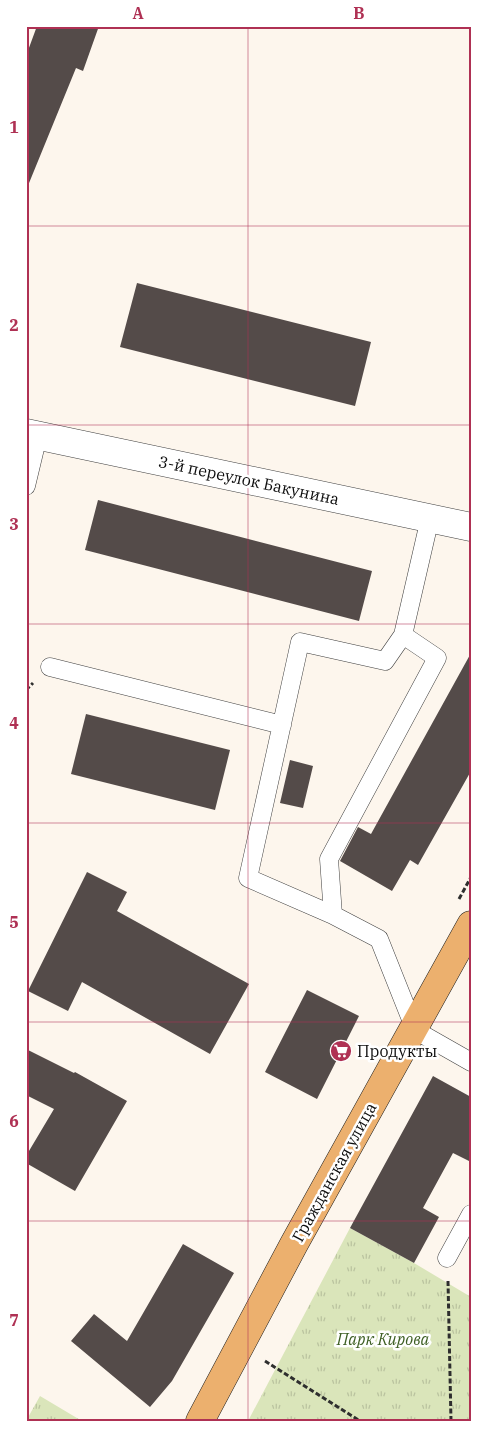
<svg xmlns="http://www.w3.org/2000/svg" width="497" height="1447" font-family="'IBM Plex Serif',serif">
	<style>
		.grass { fill: url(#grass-tufts) }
		.building { fill: #544b49 }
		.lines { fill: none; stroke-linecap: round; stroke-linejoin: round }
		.service-casing { stroke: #3f3f3f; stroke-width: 19 }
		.minor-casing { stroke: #3f3f3f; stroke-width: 29 }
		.primary-casing { stroke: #1d1d1d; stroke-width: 29 }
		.path { stroke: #2e2e2e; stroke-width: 3; stroke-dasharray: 5 2.5; stroke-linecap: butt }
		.service { stroke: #fff; stroke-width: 18 }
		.minor { stroke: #fff; stroke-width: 28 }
		.primary { stroke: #ecb06e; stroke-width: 28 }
		.grid { fill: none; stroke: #af3154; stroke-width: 1; stroke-opacity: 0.55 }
		.labels { text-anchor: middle; stroke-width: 5; stroke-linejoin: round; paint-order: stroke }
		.street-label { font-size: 16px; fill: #0c0c0c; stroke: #fff }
		.poi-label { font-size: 16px; fill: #0c0c0c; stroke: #fff; text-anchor: start }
		.park-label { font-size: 16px; font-style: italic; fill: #3d5e23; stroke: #fff }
		.neatline { fill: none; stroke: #af3154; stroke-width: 2 }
		.grid-label { font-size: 16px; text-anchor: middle; font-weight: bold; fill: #af3154 }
	</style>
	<defs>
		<pattern id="grass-tufts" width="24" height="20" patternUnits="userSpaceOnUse" patternTransform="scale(1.25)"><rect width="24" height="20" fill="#dae5ba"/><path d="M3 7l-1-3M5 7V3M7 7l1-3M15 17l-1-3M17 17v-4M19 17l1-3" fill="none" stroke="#bac39f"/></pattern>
	</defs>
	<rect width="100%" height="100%" fill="#fdf6ed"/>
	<!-- grass -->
	<path class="grass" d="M350 1228 414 1263 471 1297V1421H248Z
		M40 1396 82 1421H26Z"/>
	<!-- building -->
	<path class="building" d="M37 26H99L83 71 76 68 27 188H26V56Z
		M137 283 371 342 355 406 120 347Z
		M98 500 372 571 359 621 85 550Z
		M471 653V771L418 865 410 860 392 891 340 861 358 827 371 834Z
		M86 714 230 750 215 810 71 774Z
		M290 760 313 766 303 808 280 803Z
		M87 872 127 892 117 911 249 984 210 1054 82 982 68 1011 28 991Z
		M307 990 359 1016 317 1099 265 1072Z
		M26 1049 74 1073 75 1072 127 1101 75 1191 26 1163V1156L54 1109 26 1095Z
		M433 1076 471 1097V1162L453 1153 423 1208 439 1217 414 1263 350 1228Z
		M183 1244 234 1273 172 1381 150 1407 71 1341 94 1314 127 1341Z"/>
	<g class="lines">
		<!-- service casing -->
		<g class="service-casing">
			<path id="service" d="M26 486 38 436
				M50 667 282 725
				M333 915 248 878 300 642 385 661 403 635
				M414 1027 379 939 333 915 329 859 437 658 403 635 430 518
				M413 1029 471 1062
				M447 1258 471 1214"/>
		</g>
		<!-- minor casing -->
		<g class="minor-casing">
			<path id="minor" d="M26 433 471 527"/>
		</g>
		<!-- primary casing -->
		<g class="primary-casing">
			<path id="primary" d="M200 1421 294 1244 471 925"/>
		</g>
		<!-- path -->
		<path class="path" d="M26 690 33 683
			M459 899 471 877
			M448 1281 451 1421
			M265 1361 360 1421"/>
		<!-- service -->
		<use href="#service" class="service"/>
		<!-- minor -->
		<use href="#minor" class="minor"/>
		<!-- primary -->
		<use href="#primary" class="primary"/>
	</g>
	<!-- grid -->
	<path class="grid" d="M248 26V1421M26 226H471M26 425H471M26 624H471M26 823H471M26 1022H471M26 1221H471"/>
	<!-- icons -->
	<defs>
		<g id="supermarket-disc" transform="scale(1.125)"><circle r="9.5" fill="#af3154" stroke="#fff"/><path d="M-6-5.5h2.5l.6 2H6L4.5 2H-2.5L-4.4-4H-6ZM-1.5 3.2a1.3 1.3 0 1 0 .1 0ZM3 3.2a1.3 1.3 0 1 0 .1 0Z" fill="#fff"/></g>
	</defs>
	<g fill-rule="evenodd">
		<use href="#supermarket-disc" x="341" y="1051"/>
	</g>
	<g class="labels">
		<!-- street labels -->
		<g class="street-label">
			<text transform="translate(249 480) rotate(12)" y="6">3-й переулок Бакунина</text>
			<text transform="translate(334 1172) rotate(-61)" y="6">Гражданская улица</text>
		</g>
		<!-- poi labels -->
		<g class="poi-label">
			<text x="357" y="1057">Продукты</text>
		</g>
		<!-- park labels -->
		<g class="park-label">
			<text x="383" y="1345">Парк Кирова</text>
		</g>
	</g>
	<!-- border -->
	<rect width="497" height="1447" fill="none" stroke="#ffffff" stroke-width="55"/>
	<rect x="28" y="28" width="442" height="1392" class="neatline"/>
	<g class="grid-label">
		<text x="138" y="19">A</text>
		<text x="359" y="19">B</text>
		<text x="14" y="133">1</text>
		<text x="14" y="331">2</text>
		<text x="14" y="530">3</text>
		<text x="14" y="729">4</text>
		<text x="14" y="928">5</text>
		<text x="14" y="1127">6</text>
		<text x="14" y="1326">7</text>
	</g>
</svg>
